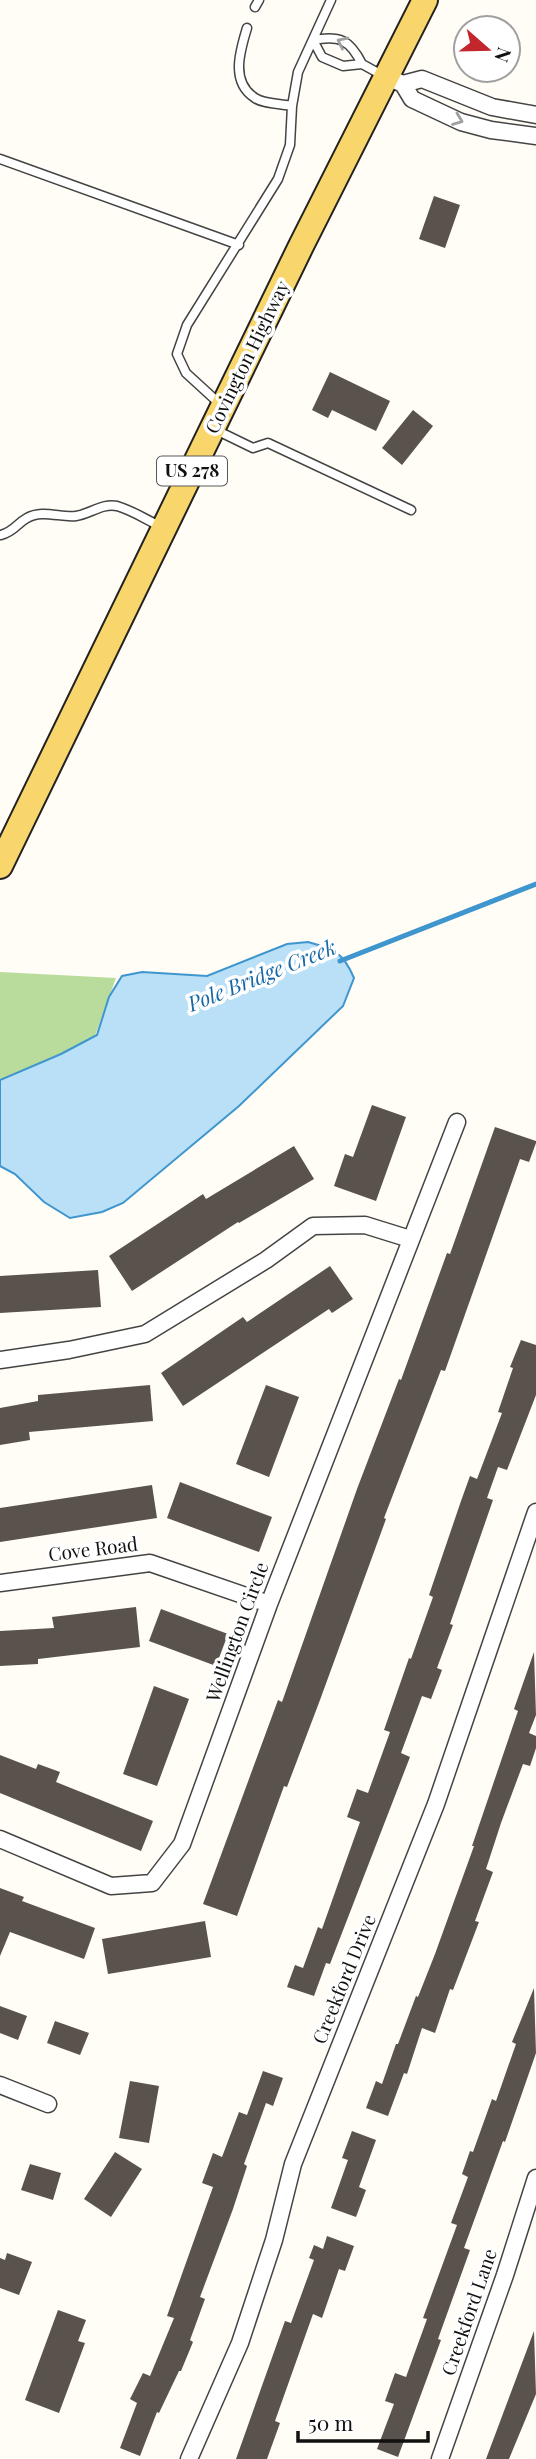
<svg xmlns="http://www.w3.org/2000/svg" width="536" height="2459" font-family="'Playfair Display',serif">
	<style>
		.forest { fill: #b9dc9c }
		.water { fill: #b9e0f7; stroke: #3f96cf; stroke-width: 2 }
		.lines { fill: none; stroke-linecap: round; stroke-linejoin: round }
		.stream { stroke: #3f96cf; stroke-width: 5 }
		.building { fill: #5a524d }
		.service-casing { stroke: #444; stroke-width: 11 }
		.minor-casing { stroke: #444; stroke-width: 19 }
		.primary-casing { stroke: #222; stroke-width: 28 }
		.service { stroke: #fff; stroke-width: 8 }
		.minor { stroke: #fff; stroke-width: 16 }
		.primary { stroke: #f9d66b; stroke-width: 24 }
		.oneway { stroke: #a0a0a0 }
		.labels { text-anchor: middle; stroke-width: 7; stroke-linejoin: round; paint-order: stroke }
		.shield { fill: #fff; stroke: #585858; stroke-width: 2 }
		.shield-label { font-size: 18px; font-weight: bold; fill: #111 }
		.street-label { font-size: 19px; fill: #111; stroke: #fff }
		.water-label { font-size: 21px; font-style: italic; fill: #1768a6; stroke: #fff }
	</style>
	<rect width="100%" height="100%" fill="#fffdf5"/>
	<!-- forest -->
	<path class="forest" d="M0 972 116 978 91 1047 0 1102Z"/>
	<!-- water -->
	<path class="water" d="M308 942C334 949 343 952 354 978L343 1006 239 1106 123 1203 102 1212 70 1218 44 1202 15 1174 0 1166V1080L61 1054 97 1035 109 997 122 976 142 972 207 976 287 944Z"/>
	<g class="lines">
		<!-- stream -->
		<path class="stream" d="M340 961 536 884"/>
	</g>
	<!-- building -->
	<path class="building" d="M434 196 460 205 445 248 419 239Z
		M330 372 390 401 376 431 332 410 328 418 312 410Z
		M413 410 433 426 402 465 382 448Z
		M372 1105 406 1117 376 1201 334 1186 345 1154 353 1157Z
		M495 1127 536 1141V1143L529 1162 520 1159 445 1371 441 1370 384 1518 386 1519 320 1700 287 1787 284 1786 237 1916 203 1904 278 1700 282 1702 357 1489 399 1379 401 1380 447 1253 450 1254Z
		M294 1146 314 1179 239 1223 238 1222 132 1291 109 1256 203 1194 206 1199Z
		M330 1266 353 1299 332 1313 329 1309 183 1406 161 1373 243 1317 247 1322Z
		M98 1270 101 1307 0 1313V1276Z
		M521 1340 536 1345V1395L507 1470 498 1467 487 1498 493 1500 450 1624 453 1625 437 1668 442 1670 431 1699 422 1696 401 1753 410 1757 330 1964 326 1963 314 1996 287 1987 295 1965 303 1968 318 1927 322 1929 345 1864 360 1822 347 1817 357 1789 368 1793 390 1732 384 1730 409 1658 411 1659 433 1597 429 1595 461 1501 470 1476 477 1479 502 1413 498 1412 513 1368 510 1367Z
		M150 1385 153 1421 29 1432 30 1440 0 1445V1408L38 1401V1395Z
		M266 1385 299 1397 269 1477 236 1464Z
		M180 1482 272 1517 259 1552 167 1518Z
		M152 1485 157 1518 0 1542V1508Z
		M136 1607 140 1647 38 1659V1664L0 1666V1631L54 1628 52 1617Z
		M161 1609 228 1634 216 1666 149 1641Z
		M534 1652 536 1715 529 1733 536 1736V1748L530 1766 523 1764 501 1823 486 1869 493 1872 475 1921 479 1922 453 1990 450 1989 435 2033 422 2028 407 2074 404 2073 388 2116 366 2108 376 2081 382 2084 396 2044H398L416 1996 418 1997 435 1954 474 1846H472L518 1711 514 1709Z
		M154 1686 189 1699 157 1786 123 1774Z
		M0 1755 36 1769 38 1764 60 1772 56 1782 153 1821 141 1851 0 1793Z
		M0 1888 24 1897 22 1901 95 1928 84 1959 10 1932 0 1956Z
		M205 1921 211 1957 108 1974 102 1939Z
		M534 1988 536 2053 505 2142 503 2141 464 2248 470 2250 438 2339 441 2340 398 2457 377 2449 394 2404 385 2401 395 2373 406 2377 427 2319 423 2318 457 2225 451 2223 468 2177 462 2174 470 2151 473 2152 492 2099 496 2101 516 2044 512 2042Z
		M0 2006 27 2016 18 2040 0 2033Z
		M55 2021 89 2033 80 2055 47 2043Z
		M263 2071 283 2078 273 2106 266 2103 244 2164 247 2166 233 2209 200 2297 205 2299 190 2340 193 2342 181 2371H179L159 2413 157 2412 140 2456 120 2448 137 2403 130 2399 143 2373 150 2376 174 2318 167 2316 213 2187 202 2183 213 2153 222 2157 239 2112 247 2115Z
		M130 2081 159 2086 149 2143 119 2138Z
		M352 2131 376 2140 359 2187 366 2190 356 2217 331 2208 348 2160 342 2158Z
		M115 2152 142 2169 111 2217 84 2199Z
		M30 2164 61 2173 53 2200 21 2190Z
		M327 2236 354 2246 345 2271 339 2269 322 2318 313 2314 275 2421 280 2423 267 2459H236L285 2321 291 2323 314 2260 309 2258 314 2245 323 2249Z
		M7 2253 32 2262 19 2295 0 2288V2258L5 2260Z
		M58 2310 86 2320 78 2341 85 2343 59 2413 25 2400Z
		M534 2331 536 2394 509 2459H486Z"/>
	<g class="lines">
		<!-- service casing -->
		<g class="service-casing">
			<path id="service" d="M255 7 259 0
				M247 28C240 51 230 82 255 98 263 104 282 104 292 106
				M313 40 322 57 343 66 362 64 382 75
				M313 40C340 35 350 40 362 64
				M0 159 239 245
				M221 405 186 373 177 354 187 325 278 179 290 145 292 106 298 72 331 0
				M216 430 253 448 268 443 411 510
				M1 535C15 531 16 524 27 518 42 509 61 518 76 516 90 514 102 503 117 506 132 510 148 521 162 527"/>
		</g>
		<!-- minor casing -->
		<g class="minor-casing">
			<path id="minor" d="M387 77 403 84 412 99 461 122 491 130 536 136
				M403 84 422 79 492 107 536 115
				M0 1360 69 1350 145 1334 266 1260 313 1226 365 1225 410 1239
				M0 1583 150 1563 269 1604
				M0 1839 111 1886 152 1883 182 1844 269 1604 457 1122
				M0 2085 48 2104
				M189 2459 240 2343 274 2240 293 2164 436 1804 536 1512
				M440 2459 505 2275 536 2178"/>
		</g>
		<!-- primary casing -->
		<g class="primary-casing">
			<path id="primary" d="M0 866 301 246 425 0"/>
		</g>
		<!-- service -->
		<use href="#service" class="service"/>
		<!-- minor -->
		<use href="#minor" class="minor"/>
		<!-- primary -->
		<use href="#primary" class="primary"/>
	</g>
	<!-- one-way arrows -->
	<defs><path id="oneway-chevron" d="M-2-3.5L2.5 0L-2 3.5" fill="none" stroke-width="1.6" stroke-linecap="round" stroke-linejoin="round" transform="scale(1.75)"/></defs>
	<g class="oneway">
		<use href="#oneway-chevron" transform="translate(342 42) rotate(-154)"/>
		<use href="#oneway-chevron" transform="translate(458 120) rotate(21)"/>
	</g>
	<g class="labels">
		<!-- shield labels -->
		<rect class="shield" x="157" y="456.5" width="70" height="29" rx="5"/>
		<g class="shield-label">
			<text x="192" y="477">US 278</text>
		</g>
		<!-- street labels -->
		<g class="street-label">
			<text transform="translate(247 357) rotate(-64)" y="7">Covington Highway</text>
			<text transform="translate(93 1549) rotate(-7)" y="7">Cove Road</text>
			<text transform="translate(237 1632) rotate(-70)" y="7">Wellington Circle</text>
			<text transform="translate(344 1979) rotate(-68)" y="7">Creekford Drive</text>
			<text transform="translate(469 2312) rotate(-71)" y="7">Creekford Lane</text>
		</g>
		<!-- water labels -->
		<g class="water-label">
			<text transform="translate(262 976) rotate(-22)" y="7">Pole Bridge Creek</text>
		</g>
	</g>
	<!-- north arrow -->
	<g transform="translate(487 49) rotate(110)"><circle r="33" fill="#ffffff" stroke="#a0a0a0" stroke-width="2"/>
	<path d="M0-5L12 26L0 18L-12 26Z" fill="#c4262e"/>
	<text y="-10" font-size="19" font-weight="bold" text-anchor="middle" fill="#111111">N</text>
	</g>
	<!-- scale -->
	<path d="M298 2431v10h130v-10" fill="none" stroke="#111111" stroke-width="3.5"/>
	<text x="308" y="2431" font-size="21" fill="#111111" stroke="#ffffff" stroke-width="5" paint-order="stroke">50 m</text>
</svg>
